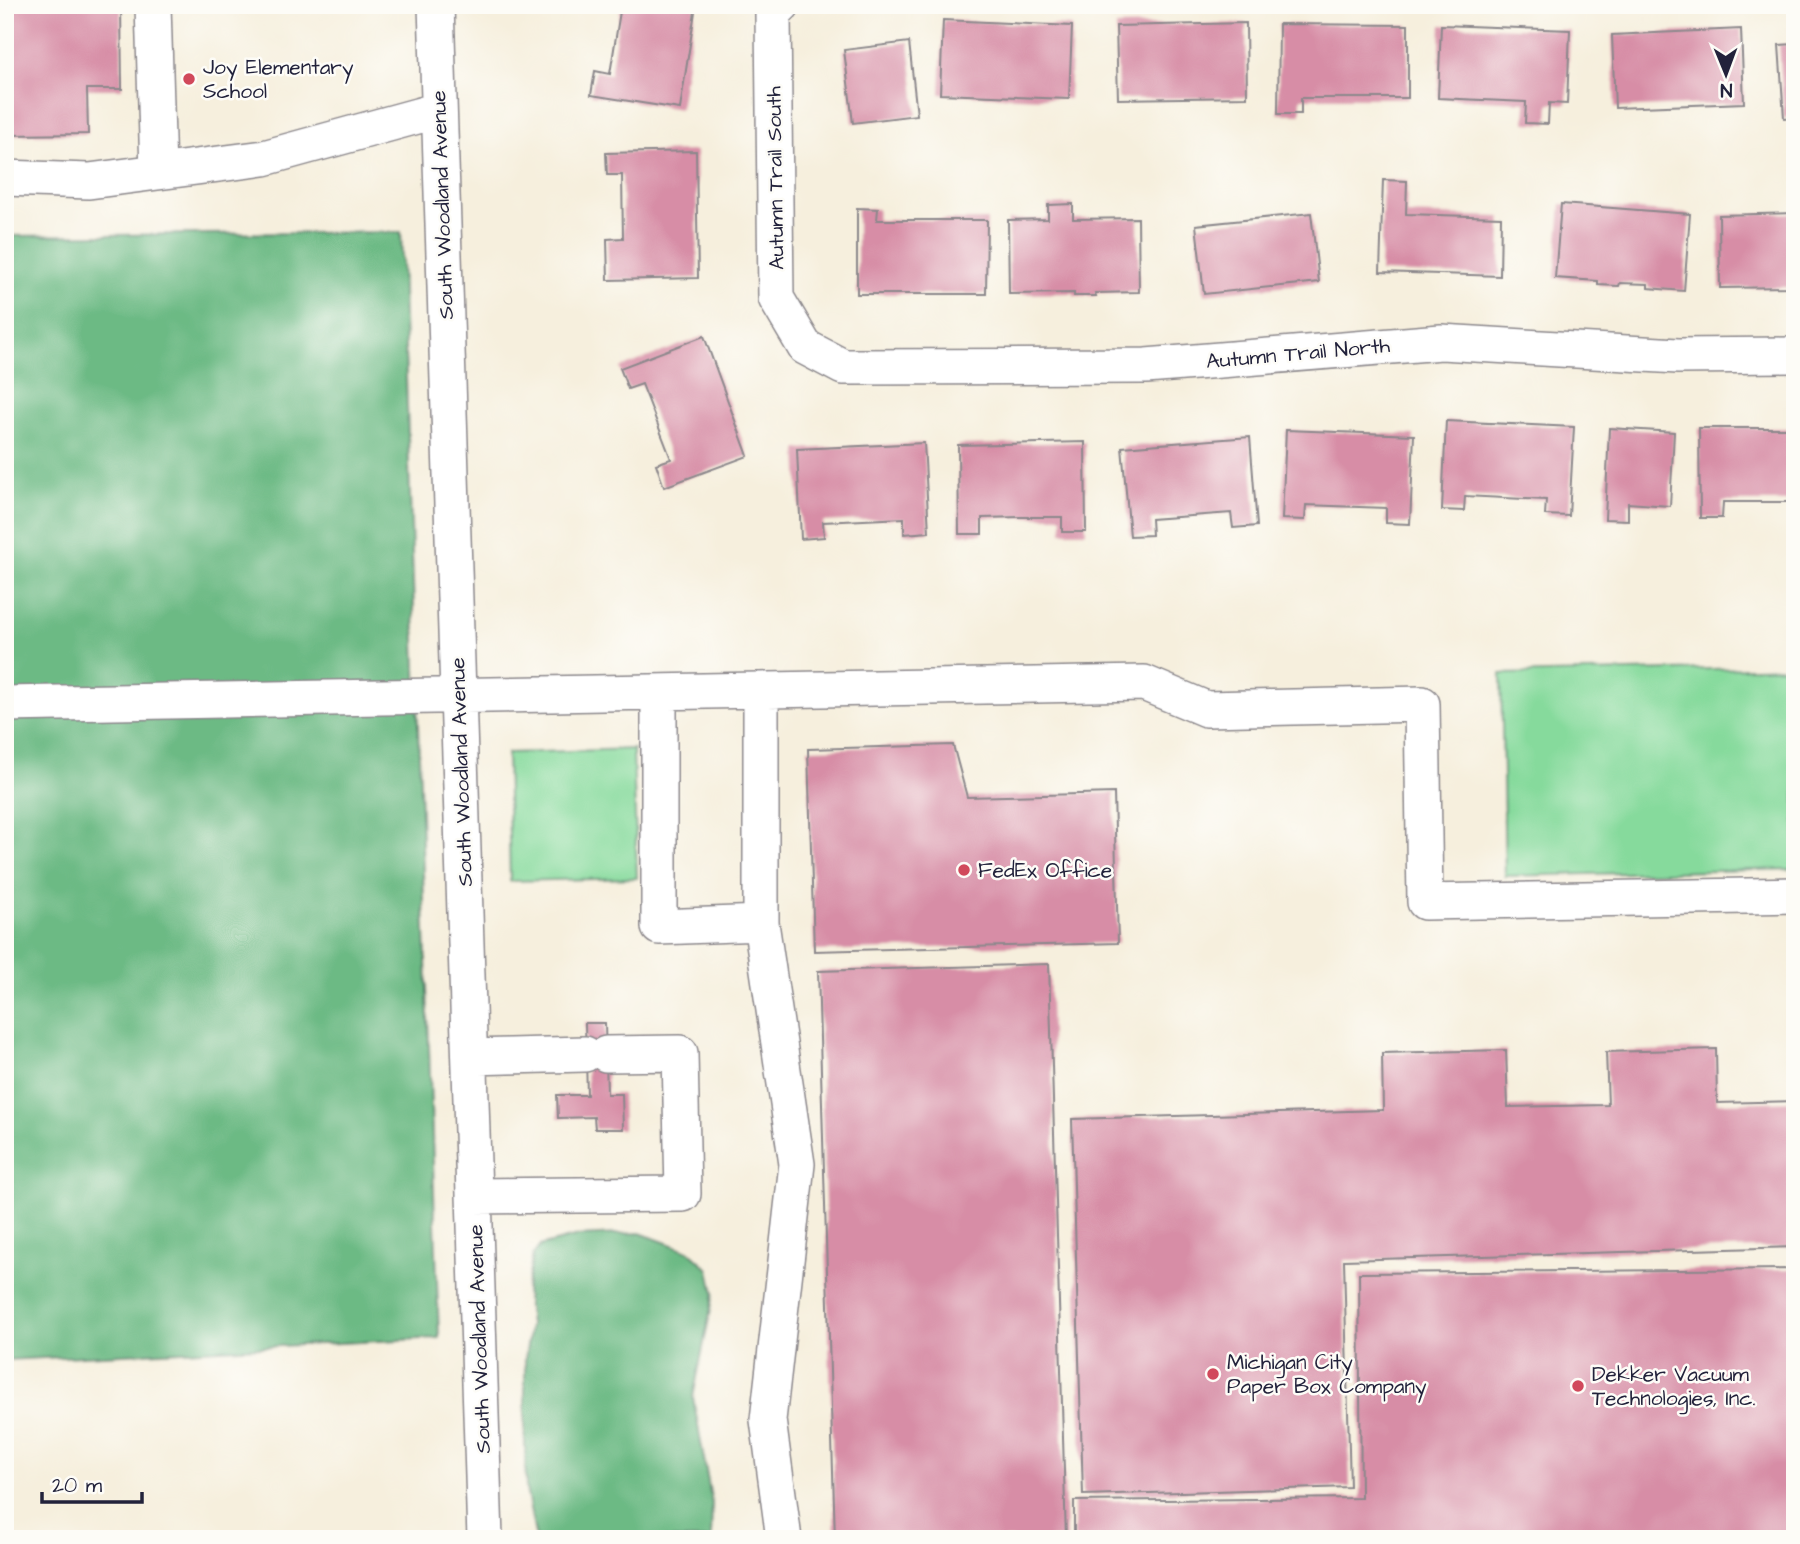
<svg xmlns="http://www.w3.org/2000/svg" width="1800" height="1544" font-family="'Architects Daughter',sans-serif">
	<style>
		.green { fill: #86da9c; stroke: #547e6c; stroke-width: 2 }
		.forest { fill: #6cba84; stroke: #476e60; stroke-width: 2 }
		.building { fill: #d78da6 }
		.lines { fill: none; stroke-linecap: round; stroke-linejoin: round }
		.minor-casing { stroke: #8c888c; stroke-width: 38 }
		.minor { stroke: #fff; stroke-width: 35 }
		.poi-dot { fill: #d1495b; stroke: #fdfcf7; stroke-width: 2.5 }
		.labels { text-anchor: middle; stroke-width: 5; stroke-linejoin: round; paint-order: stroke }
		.poi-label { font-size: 21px; fill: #22223b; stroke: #fdfcf7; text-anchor: start }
		.street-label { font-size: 21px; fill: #22223b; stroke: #fdfcf7 }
	</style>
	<rect width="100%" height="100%" fill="#fdfcf7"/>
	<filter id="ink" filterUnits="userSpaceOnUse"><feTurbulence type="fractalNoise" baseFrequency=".0143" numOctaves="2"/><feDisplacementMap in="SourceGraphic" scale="14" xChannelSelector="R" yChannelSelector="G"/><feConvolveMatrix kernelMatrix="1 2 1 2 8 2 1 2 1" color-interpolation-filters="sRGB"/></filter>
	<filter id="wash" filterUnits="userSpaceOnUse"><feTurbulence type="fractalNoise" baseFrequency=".00686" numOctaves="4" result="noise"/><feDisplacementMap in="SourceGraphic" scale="28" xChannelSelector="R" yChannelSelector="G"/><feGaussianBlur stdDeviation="1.57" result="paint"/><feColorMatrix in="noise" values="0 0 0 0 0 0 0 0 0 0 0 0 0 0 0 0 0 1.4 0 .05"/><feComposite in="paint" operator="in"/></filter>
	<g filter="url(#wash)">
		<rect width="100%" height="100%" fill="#f6efdd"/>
		<!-- green -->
		<path class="green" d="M1795 667V869L1505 876 1501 674Z
			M633 749 637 878 510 881 507 753Z"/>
		<!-- forest -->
		<path class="forest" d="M401 232 439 1338 5 1360V236Z
			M640 1233 689 1251 709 1269 714 1293 693 1397 712 1504 711 1539H536L526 1489 525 1443V1359L530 1325 526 1290 533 1255 540 1246 578 1236Z"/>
		<g id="blocks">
			<!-- building -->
			<path class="building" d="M5 5H121L122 89H87L88 134 5 135Z
				M621 5H696L680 109 591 95 595 71 610 74Z
				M943 20 1072 26 1069 99 940 94Z
				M1246 23 1247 97 1118 99 1116 26Z
				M1279 24 1408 25V98H1301V114H1278Z
				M1441 25 1570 30 1567 104 1549 103 1548 124 1525 123 1526 102 1438 98Z
				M1741 29 1744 103 1615 108 1612 35Z
				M909 42 917 115 853 123 844 50Z
				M1795 44V117L1784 118 1779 45Z
				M696 151 698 278 608 280 607 239 623 238 622 175H607L606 153Z
				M1383 180 1407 181 1406 214 1501 217 1500 276 1380 272Z
				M1073 204V219L1138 218 1139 292 1095 293 1096 296H1074V293L1009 294 1008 220 1048 219V205Z
				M1561 204 1690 214 1684 291 1648 288V284L1620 283 1619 286 1598 285V281L1555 278Z
				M857 208 878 209 877 220H987L986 294H857Z
				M1311 213 1319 282 1204 294 1196 225Z
				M1795 213V287L1720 288 1719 215Z
				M704 336 748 456 664 487 656 464 671 459 642 384 628 389 620 368Z
				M1446 421 1574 427 1569 516 1545 515 1546 500 1465 496 1464 511 1442 510Z
				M1609 428 1674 432 1670 506 1628 503V520L1605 519Z
				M1699 428H1795V502H1723L1722 518H1700Z
				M1286 430 1414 435 1410 524 1386 523V508L1306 505 1305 520 1282 519Z
				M1250 437 1257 526 1233 528 1231 513 1151 519 1152 535 1130 536 1122 447Z
				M1085 442 1086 532H1062V517H1021L982 518V534H959L958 445Z
				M924 443 929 532 904 534V518L823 522 824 537 801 539 797 449Z
				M953 745 967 797 1114 793 1118 943 814 951 808 749Z
				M1049 964 1066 1539H835L818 971Z
				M585 1023H605L607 1094H622L623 1129H595L594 1117 558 1118 557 1095H587Z
				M1716 1049 1717 1103 1795 1101V1247L1344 1260 1350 1487 1083 1495 1072 1119 1383 1110 1382 1053 1506 1050 1508 1107 1608 1105 1606 1052Z
				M1795 1269V1539H1074V1501L1361 1498 1359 1273Z"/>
		</g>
	</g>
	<g filter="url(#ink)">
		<use href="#blocks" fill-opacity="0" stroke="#8c888c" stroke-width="2"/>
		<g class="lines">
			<!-- minor casing -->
			<g class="minor-casing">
				<path id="minor" d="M153 5 158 172
					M436 5 485 1539
					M782 5 773 14 776 298 805 347 843 367 1146 366 1441 342 1678 356 1795 355
					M5 178 89 181 264 158 439 110
					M659 692V927L761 923V691
					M5 704 1144 683 1206 709 1422 704 1425 902 1795 895
					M761 923 797 1164 768 1420 784 1539
					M470 1057 585 1054
					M474 1196 683 1194 680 1053 606 1054"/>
			</g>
			<!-- minor -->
			<use href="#minor" class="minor"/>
		</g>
	</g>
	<!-- markers -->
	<g class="poi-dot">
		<circle cx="189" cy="79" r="7"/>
		<circle cx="964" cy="870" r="7"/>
		<circle cx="1213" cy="1374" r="7"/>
		<circle cx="1578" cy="1386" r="7"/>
	</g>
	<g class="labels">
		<!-- poi labels -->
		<g class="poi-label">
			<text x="203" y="74">Joy Elementary<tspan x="203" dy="24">School</tspan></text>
			<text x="978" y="877">FedEx Office</text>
			<text x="1227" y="1369">Michigan City<tspan x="1227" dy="24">Paper Box Company</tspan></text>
			<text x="1592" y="1381">Dekker Vacuum<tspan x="1592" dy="24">Technologies, Inc.</tspan></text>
		</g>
		<!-- street labels -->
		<g class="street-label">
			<text transform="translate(775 178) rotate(-91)" y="7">Autumn Trail South</text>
			<text transform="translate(442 205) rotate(-92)" y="7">South Woodland Avenue</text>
			<text transform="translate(1298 353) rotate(-5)" y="7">Autumn Trail North</text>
			<text transform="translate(461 772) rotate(-92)" y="7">South Woodland Avenue</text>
			<text transform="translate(479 1339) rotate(-92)" y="7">South Woodland Avenue</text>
		</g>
	</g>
	<!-- margin -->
	<rect width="1800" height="1544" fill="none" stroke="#fdfcf7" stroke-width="28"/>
	<!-- north arrow -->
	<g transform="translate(1726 74) rotate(179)" stroke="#fdfcf7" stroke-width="5" paint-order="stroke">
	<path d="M0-5L12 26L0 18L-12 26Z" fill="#22223b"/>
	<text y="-10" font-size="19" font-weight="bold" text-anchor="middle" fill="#22223b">N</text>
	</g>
	<!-- scale -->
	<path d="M42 1492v10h100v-10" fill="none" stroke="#22223b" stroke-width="3.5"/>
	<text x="52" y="1492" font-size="21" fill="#22223b" stroke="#fdfcf7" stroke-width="5" paint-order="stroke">20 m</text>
</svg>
